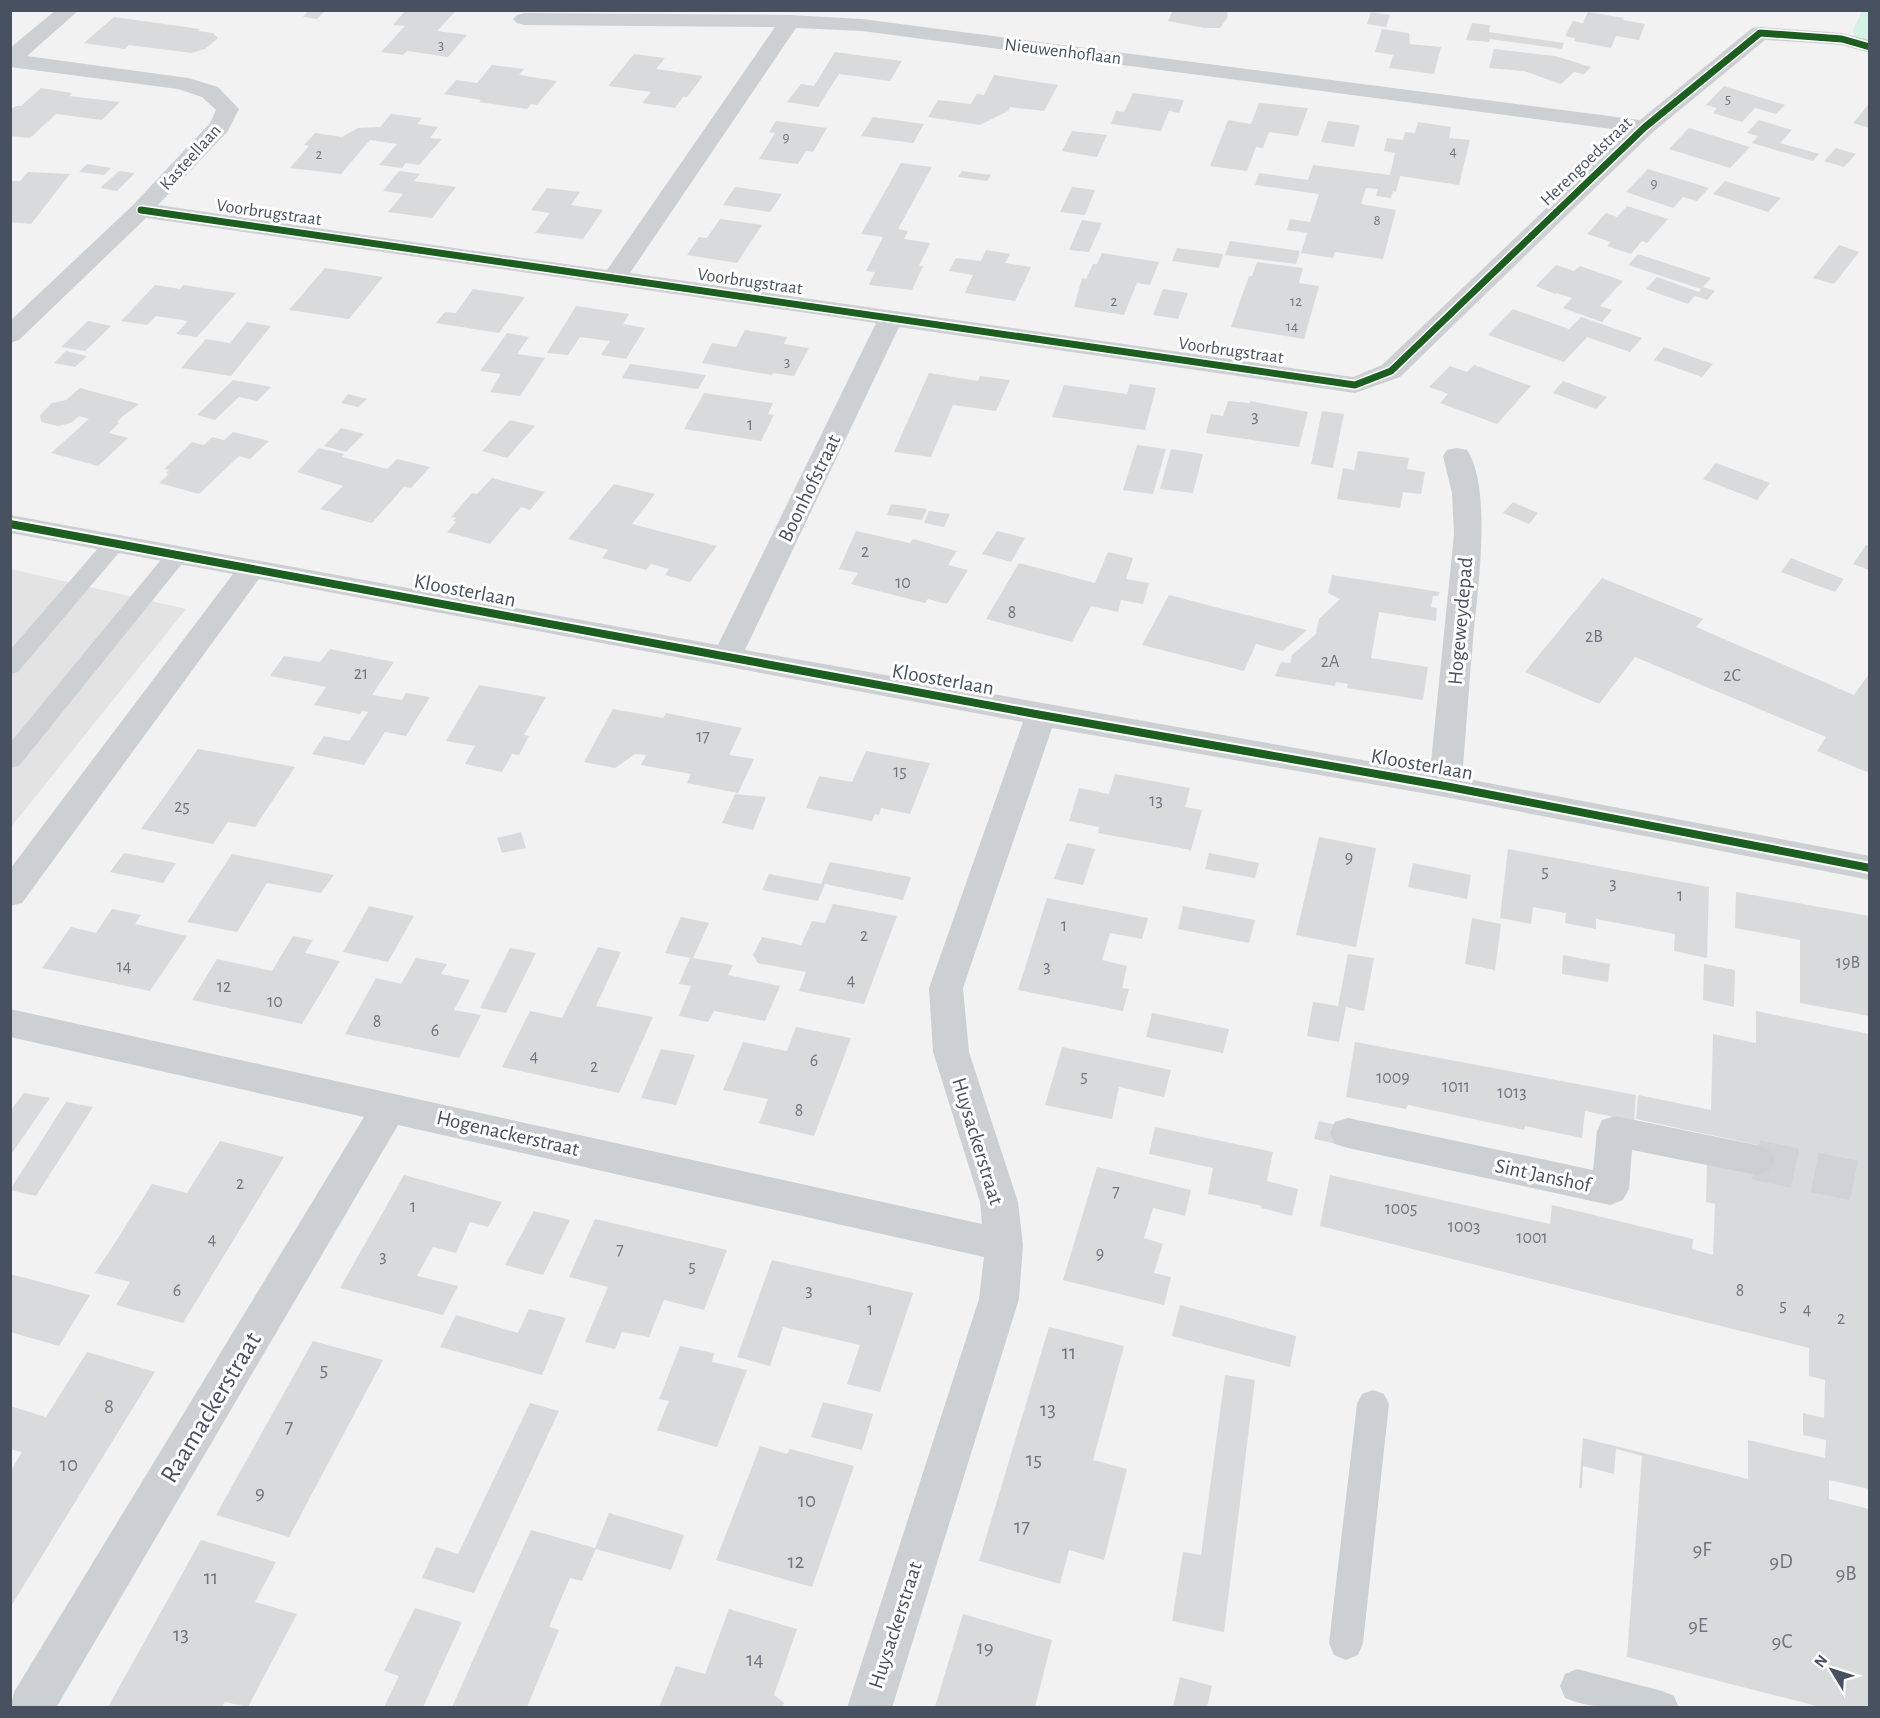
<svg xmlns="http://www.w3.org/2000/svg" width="1880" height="1718" font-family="'Alegreya Sans',sans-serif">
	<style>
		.education { fill: #e3e3e4 }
		.green { fill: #d5f3e4 }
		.building { fill: #d9dadc }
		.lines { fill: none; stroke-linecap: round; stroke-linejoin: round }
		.minor-tunnel { stroke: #d0d2d5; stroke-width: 40; stroke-dasharray: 40 20; stroke-linecap: butt }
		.service { fill: #cdd0d3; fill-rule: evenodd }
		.minor { fill: #cdd0d3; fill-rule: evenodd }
		.cycleway-far1-casing { stroke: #fff; stroke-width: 10 }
		.cycleway-casing { stroke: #fff; stroke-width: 12 }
		.cycleway-far1 { stroke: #1b5e20; stroke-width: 7 }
		.cycleway { stroke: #1b5e20; stroke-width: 8 }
		.labels { text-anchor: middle; stroke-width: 6; stroke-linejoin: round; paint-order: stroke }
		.far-number-label { font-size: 15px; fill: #6d7580 }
		.far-street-label { font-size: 18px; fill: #475160; stroke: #fff }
		.number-label { font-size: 18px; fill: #6d7580 }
		.street-label { font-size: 21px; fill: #475160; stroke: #fff }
		.near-number-label { font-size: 21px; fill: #6d7580 }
		.near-street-label { font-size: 26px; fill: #475160; stroke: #fff }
	</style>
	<rect width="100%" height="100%" fill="#f2f2f2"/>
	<!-- education -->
	<path class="education" d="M11 569 186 609 11 827Z"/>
	<!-- green -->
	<path class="green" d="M1862 11H1869V44L1854 38 1853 30Z"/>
	<!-- building -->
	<path class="building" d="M309 10H323L325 11 317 19 303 17Z
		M406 10H457L437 31 467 35 448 57 407 51 403 55 381 52 405 26 393 25Z
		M1173 10H1227L1228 17 1220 28H1204L1168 21Z
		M1371 12 1390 15 1386 27 1367 24Z
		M1588 12 1624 18 1623 20 1645 24 1639 40 1616 36 1611 48 1574 41 1575 38 1565 36 1573 21 1583 23Z
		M114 17 200 29 198 31 213 33 218 38 205 49 192 53 129 45 125 49 84 43Z
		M1472 23 1490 25 1489 32 1564 43 1562 49 1490 39 1489 42 1466 40Z
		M1382 29 1409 33 1410 44 1441 47 1434 74 1389 68 1393 55 1375 52Z
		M1494 49 1555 56 1591 67 1584 74 1574 72 1561 84 1524 71 1489 68Z
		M835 52 902 61 890 81 839 74 818 107 787 102 801 84 814 86Z
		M634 54 665 58 656 69 703 76 687 97H683L675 108 642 103 651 92 608 86Z
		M492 65 524 69 519 75 557 81 537 105 531 104 527 109 479 102 481 100 444 94 456 80 477 83Z
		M994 75 1058 85 1044 111 1010 107 1008 111 980 125 928 117 938 100 971 104 977 94 984 95Z
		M1724 86 1785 105 1776 114 1755 108 1742 122 1713 113 1717 108 1706 105Z
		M41 88 72 93 69 96 120 102 102 120 56 114 30 138 10 136V110L16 106H21Z
		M1133 93 1184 100 1179 113 1169 111 1161 131 1111 124 1116 111 1124 112Z
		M1259 103 1308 108 1298 136 1269 132 1263 148 1256 147 1247 171 1210 166 1228 120 1251 124Z
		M1869 104V128L1853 123Z
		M391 114 422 118 417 124 438 127 430 138 442 139 419 165 406 163 402 168 379 165 397 144 370 140 341 174 290 168 309 146 304 145 315 133 342 137 358 128 380 127Z
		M873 117 924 124 913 143 861 136Z
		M1759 120 1792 130 1780 143 1819 154 1813 161 1752 143 1758 136 1747 133Z
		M776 121 827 128 813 152 806 151 798 164 759 159 775 133 769 132Z
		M1328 121 1360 125 1354 147 1321 142Z
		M1418 122 1451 127 1449 138 1470 140 1459 185 1400 176 1396 192 1393 191 1391 198 1376 196 1378 189 1366 188 1361 204 1396 210 1383 259 1335 252 1333 258 1301 253 1307 233 1287 230 1290 219 1310 222 1319 194 1255 185 1259 173 1308 180 1313 165 1390 175 1395 153 1384 151 1387 138 1403 140 1405 132 1415 133Z
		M1689 128 1750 147 1730 168 1669 149Z
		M1072 131 1107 135 1097 157 1062 151Z
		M1836 148 1856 154 1844 167 1824 161Z
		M901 163 932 167 898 229 908 231 904 239 930 243 919 266H923L912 290 869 285 875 272 866 271 883 237 861 234Z
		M87 164 111 168 104 175 79 172Z
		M1648 169 1709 188 1697 201 1683 197 1673 208 1626 192Z
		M119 171 135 173 117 191 100 188Z
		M399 171 420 174 414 181 456 187 432 218 388 212 403 194 383 191Z
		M962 171 991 175 987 181 958 177Z
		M28 172 70 174 31 224 10 222V181H20Z
		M1725 181 1781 198 1768 212 1713 194Z
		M735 187 782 194 770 212 723 205Z
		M1072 187 1095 190 1085 215 1060 212Z
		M547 188 580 192 571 205 603 210 583 239 535 233 550 213 531 210Z
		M1627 206 1668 219 1647 243 1642 241 1631 254 1607 246 1611 242 1587 234 1606 213 1617 217Z
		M720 219 762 225 737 263 687 255 699 237 707 238Z
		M1082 220 1102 223 1089 252 1069 250Z
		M1230 241 1300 251 1296 264 1225 255Z
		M1839 245 1859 252 1834 284 1813 278Z
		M1177 248 1223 254 1219 268 1172 261Z
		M986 250 1010 254 1005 263 1031 267 1015 301 965 293 973 275 949 271 956 258 981 261Z
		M1102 253 1159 262 1150 285 1137 283 1124 315 1074 307 1082 278 1086 279 1093 264H1097Z
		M1638 254 1711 278 1703 287 1715 291 1707 300 1695 296 1688 304 1646 289 1657 277 1699 292 1701 289 1628 265Z
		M1257 262 1303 268 1299 283 1319 286 1304 339 1231 327 1249 276H1252Z
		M1556 265 1574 271 1580 266 1623 281 1600 306 1612 310 1602 322 1563 308 1572 298 1557 293 1555 294 1536 286Z
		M325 268 383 277 349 319 289 310Z
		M155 285 180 289 183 285 236 293 197 337 176 334 188 321 156 316 147 325 121 321Z
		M473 289 525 297 499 333 436 323 445 312 456 313Z
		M1163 289 1188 293 1178 319 1153 315Z
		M576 306 629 314 623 324 645 328 626 359 601 355 610 341 580 337 568 355 547 353Z
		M1513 309 1569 329 1581 317 1642 338 1630 352 1587 337 1564 362 1488 335Z
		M88 321 111 326 85 351 61 347Z
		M247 322 271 326 231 376 181 368 206 339 230 343Z
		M745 330 787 337 784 344 809 348 794 376 773 373 772 375 702 363 712 343 736 347Z
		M507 333 529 337 517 354 545 358 520 396 490 392 501 374 480 371Z
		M1664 347 1713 364 1702 377 1654 360Z
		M66 351 87 356 75 367 54 363Z
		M630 364 706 375 698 389 622 378Z
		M1474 365 1531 386 1497 424 1440 403 1448 394 1429 387 1450 366 1467 372Z
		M929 373 978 381 980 376 1010 380 996 411 953 405 931 457 894 452Z
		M233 380 271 387 257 401 239 397 215 420 197 415Z
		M1563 381 1607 397 1596 409 1553 393Z
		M1130 384 1156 388 1145 430 1052 417 1064 385 1127 394Z
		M80 388 139 404 122 417 117 422 119 423 109 433 128 438 98 466 51 453 89 419 79 416 71 423 58 426 41 422 40 415 52 403 66 400Z
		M704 393 773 403 768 414 774 415 761 441 684 429Z
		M348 394 367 399 358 407 341 403Z
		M1228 401 1250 403V401L1308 412 1299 447 1206 433 1211 414 1223 416Z
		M1322 411 1344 414 1333 468 1311 464Z
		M510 420 535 426 507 458 482 451Z
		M341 428 364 434 346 452 324 446Z
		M233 432 269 441 250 459 239 456 199 494 159 483 169 474 166 473 169 470 164 469 192 442 204 445 212 437 224 440Z
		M1137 445 1166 449 1153 494 1123 490Z
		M319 448 344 454 342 457 387 469 397 459 430 467 411 488 404 487 372 523 320 509 343 486 297 472Z
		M1171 449 1203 454 1193 493 1160 489Z
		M1358 451 1409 458 1407 469 1425 472 1421 494 1403 492 1400 508 1337 499 1343 468 1354 470Z
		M1716 463 1770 483 1757 500 1703 479Z
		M492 478 545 492 530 510 521 507 490 544 447 532 456 522 453 521 456 518 451 517 472 493 477 494Z
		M614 484 655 494 632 524 717 546 690 582 665 575 669 569 651 564 646 570 602 558 608 550 568 539Z
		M1513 502 1538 513 1529 524 1503 513Z
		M891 504 927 509 922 520 887 515Z
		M929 511 950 514 944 527 924 523Z
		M856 531 910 543 913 539 957 551 948 565 968 570 947 604 928 599 925 603 851 584 858 573 839 569Z
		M997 531 1025 538 1011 562 982 554Z
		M1866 545 1869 546V570L1853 564Z
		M1108 552 1133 558 1126 579 1149 583 1143 604 1121 600 1118 612 1091 606 1072 642 986 619 1019 563 1095 583Z
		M1791 558 1844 579 1835 592 1781 572Z
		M1332 575 1440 592 1438 596H1433L1431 607 1437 608 1436 621 1379 612 1371 658 1428 667 1423 700 1347 688 1348 684 1336 682 1335 686 1275 676 1281 662 1290 663 1292 655 1316 634 1319 619 1340 599 1328 593Z
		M1602 578 1703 619 1696 627 1854 695 1869 674V773L1817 751 1826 737 1635 657 1599 704 1525 672Z
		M1169 595 1219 608 1307 630 1283 651 1256 644 1244 671 1142 645Z
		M330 649 394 662 372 695 402 700 406 693 430 697 406 736 385 732 364 765 312 754 324 736 349 741 368 712 362 711 360 714 314 705 326 687 270 676 284 656 320 662Z
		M479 685 546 697 524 735 529 736 519 755 512 754 502 772 465 764 475 746 446 741Z
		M613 709 663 718 666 713 742 728 729 755 754 759 738 793 687 783 691 774 641 765 646 755 635 754 615 768 584 762Z
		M198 749 295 767 255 827 228 822 213 844 141 829Z
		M866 751 930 763 910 814 881 808 879 815 875 814 872 821 806 808 819 776 852 782Z
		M1115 774 1190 788 1185 807 1202 810 1191 850 1098 833 1099 827 1069 821 1079 788 1109 794Z
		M735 794 766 797 753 830 722 823Z
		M521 832 526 848 502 853 497 838Z
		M1319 837 1376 848 1356 947 1296 935Z
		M1067 843 1095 849 1083 885 1054 879Z
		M1508 849 1709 887 1707 958 1674 951 1675 934 1596 919V929L1565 923 1566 913 1533 907 1531 924 1500 918Z
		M124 853 176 863 163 883 110 872Z
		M1209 853 1259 863 1255 878 1205 869Z
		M232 854 334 875 321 893 267 883 237 932 187 922Z
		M830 862 911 877 903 900 825 884 818 901 762 890 769 874 821 884Z
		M1413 863 1471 875 1467 899 1408 887Z
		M1736 892 1869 916V1016L1800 1003V940L1735 928Z
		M1047 898 1148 918 1142 939 1110 933 1103 957 1102 960 1127 966 1122 988 1129 989 1123 1011 1018 990Z
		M833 904 897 916 864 1004 799 991 806 972 758 963 753 955 762 937 801 945 812 921 825 923Z
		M369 906 414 916 388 962 343 952Z
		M1183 906 1255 920 1249 943 1178 929Z
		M112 909 141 915 135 924 187 936 150 991 42 968 71 927 96 933Z
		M681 917 709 923 693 958 733 965 728 975 780 986 765 1021 714 1011 708 1022 679 1016 691 986 679 984 690 958 665 953Z
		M1472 918 1501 924 1495 970 1465 964Z
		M293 936 313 940 305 953 340 961 302 1024 192 1000 217 959 272 971Z
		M598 947 621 952 596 1006 653 1017 619 1093 502 1067 530 1011 562 1018Z
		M510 948 536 953 506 1013 480 1008Z
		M1348 954 1374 958 1364 1011 1346 1007 1339 1042 1307 1036 1313 1002 1338 1006Z
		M1563 955 1610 964 1608 982 1562 974Z
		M416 958 447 964 441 974 470 980 454 1010 481 1015 459 1058 345 1034 376 978 401 984Z
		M1704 964 1735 970 1734 1007 1703 1000Z
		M1756 1011 1869 1034V1489L1829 1480V1499L1869 1509V1707H1820L1627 1657 1642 1456 1616 1449 1614 1474 1583 1466 1582 1488H1579L1583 1438 1748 1479V1440L1825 1458 1826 1440 1803 1435V1413L1824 1418 1825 1380 1809 1376V1348L1320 1226 1330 1175 1550 1224 1552 1205 1693 1239 1692 1249 1713 1255 1715 1204 1706 1202 1707 1164 1756 1175 1757 1145 1636 1119 1638 1095 1711 1110 1713 1034 1756 1043Z
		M1152 1013 1229 1029 1223 1053 1146 1037Z
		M796 1027 851 1038 814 1136 759 1123 768 1099 723 1090 743 1042 787 1051Z
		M1355 1042 1636 1095 1634 1121 1585 1111 1582 1138 1525 1126 1524 1130 1408 1105 1406 1109 1346 1097Z
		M1062 1047 1171 1070 1164 1097 1119 1087 1112 1119 1045 1105Z
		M661 1049 695 1055 676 1105 641 1098Z
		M24 1093 50 1098 10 1156V1111Z
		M66 1102 93 1107 36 1196 10 1190Z
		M1319 1121 1340 1126 1337 1144 1314 1139Z
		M1155 1127 1273 1152 1267 1181 1298 1189 1292 1216 1261 1208 1262 1206 1208 1194 1213 1168 1149 1154Z
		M220 1141 284 1157 183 1323 116 1305 130 1282 95 1273 118 1238 152 1184 187 1193Z
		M1097 1167 1191 1190 1185 1216 1153 1208 1144 1238 1163 1244 1154 1273 1171 1277 1164 1305 1063 1280Z
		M404 1175 502 1202 488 1227 470 1222 456 1253 433 1247 417 1276 458 1286 443 1315 340 1288Z
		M534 1211 570 1220 543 1275 505 1265Z
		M595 1219 727 1250 704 1310 664 1300 649 1337 622 1332 615 1349 585 1342 608 1287 569 1277Z
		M772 1260 913 1293 880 1392 847 1384 860 1345 783 1327 770 1366 737 1357Z
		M10 1274 90 1295 59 1346 10 1332Z
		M1180 1305 1296 1336 1290 1367 1172 1336Z
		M529 1309 566 1318 542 1375 440 1347 456 1315 518 1333Z
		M1049 1327 1124 1346 1093 1460 1127 1469 1104 1560 1069 1550 1060 1584 979 1561Z
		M313 1341 383 1360 289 1537 216 1515Z
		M680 1346 714 1353 712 1362 747 1370 717 1447 657 1430 669 1401 659 1399Z
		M87 1352 155 1372 10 1608V1472L22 1452 10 1449V1406L46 1417Z
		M1225 1375 1255 1380 1224 1632 1172 1621 1183 1552 1201 1555Z
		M823 1402 873 1414 862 1450 811 1437Z
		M530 1403 559 1411 474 1593 422 1578 436 1547 458 1554Z
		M760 1446 787 1454 790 1449 854 1466 812 1587 716 1560Z
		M609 1513 684 1535 671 1570 596 1549 582 1581 570 1578 549 1627 559 1630 527 1707H452L531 1530 595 1548Z
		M201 1540 276 1562 255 1602 297 1614 248 1707 225 1702 222 1707H108Z
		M415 1608 462 1622 423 1707H384L399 1676 384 1671Z
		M729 1609 797 1629 774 1695 784 1703 783 1707H659L676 1666 705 1674Z
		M963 1614 1052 1640 1035 1707H935Z
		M1180 1677 1212 1686 1207 1707H1173Z"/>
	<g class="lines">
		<!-- minor-tunnel -->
		<path class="minor-tunnel" d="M1756 1160 1870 1184"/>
		<!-- service -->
		<path class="service" d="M114 537 122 539 125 544 122 549 18 672 10 674V650L106 539Z
			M177 548 185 550 188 555 185 560 19 766 10 768V743L169 550Z
			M1373 1390 1384 1394 1389 1404 1363 1643 1358 1655 1346 1660 1334 1655 1329 1643 1357 1404 1362 1394Z
			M1577 1669 1662 1691 1674 1696 1679 1708C1641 1708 1601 1713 1565 1698L1560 1686 1565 1674Z"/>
		<!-- minor -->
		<path class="minor" d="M56 10H79L27 56 188 78 218 87 239 109 228 131 158 205 607 270 775 27 524 25 517 23 513 19 517 15 524 13 790 15 862 19 1640 120 1752 28 1760 27 1842 33 1870 40V53L1841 45 1765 40 1653 132 1400 377 1355 393 899 327 745 650 1430 772 1454 534 1452 493 1443 456 1447 450 1457 448 1467 450C1493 489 1477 594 1473 640 1469 686 1466 732 1462 778L1870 856V880L1445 797 1052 728 963 988 969 1052 1018 1202 1023 1245 1019 1299 892 1708H847L979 1299 984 1257 398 1125 56 1708H10L14 1692 364 1117 10 1037V1009L982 1224 980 1202 933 1052 929 988 1023 722 259 579 22 903 10 906V869L233 574 10 533V515L718 645 876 323 146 218 19 340 10 343V321L133 205 210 123 216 110 202 97 178 89 10 67V48ZM796 28 862 31 1627 131 1382 365 1353 377 630 273Z
			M1615 1116 1756 1145 1769 1149 1775 1160 1769 1171 1756 1175 1632 1150 1629 1189 1623 1200 1610 1205 1348 1148 1335 1144 1330 1133 1335 1122 1348 1118 1593 1170 1597 1131 1602 1120Z"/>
		<!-- cycleway-far1 casing -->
		<g class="cycleway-far1-casing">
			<path id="cycleway-far1" d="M141 210 1355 385 1391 371 1645 127 1760 33 1842 39 1870 47"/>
		</g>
		<!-- cycleway casing -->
		<g class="cycleway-casing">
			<path id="cycleway" d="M10 524 1041 715 1445 786 1870 868"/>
		</g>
		<!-- cycleway-far1 -->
		<use href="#cycleway-far1" class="cycleway-far1"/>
		<!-- cycleway -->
		<use href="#cycleway" class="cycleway"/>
	</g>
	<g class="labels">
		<!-- far-number labels -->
		<g class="far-number-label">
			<text x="441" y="50">3</text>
			<text x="1728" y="104">5</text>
			<text x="786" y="142">9</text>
			<text x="1453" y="156">4</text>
			<text x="319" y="159">2</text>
			<text x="1654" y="188">9</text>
			<text x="1377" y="225">8</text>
			<text x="1114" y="306">2</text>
			<text x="1296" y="306">12</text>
			<text x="1292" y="331">14</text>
			<text x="787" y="367">3</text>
		</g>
		<!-- far-street labels -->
		<g class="far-street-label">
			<text transform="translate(1063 51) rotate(7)" y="6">Nieuwenhoflaan</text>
			<text transform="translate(190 157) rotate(-48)" y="6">Kasteellaan</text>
			<text transform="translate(1586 161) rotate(-44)" y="6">Herengoedstraat</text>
			<text transform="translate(269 212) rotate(8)" y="6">Voorbrugstraat</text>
			<text transform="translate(750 281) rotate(8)" y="6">Voorbrugstraat</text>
			<text transform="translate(1231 350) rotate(8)" y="6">Voorbrugstraat</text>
		</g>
		<!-- number labels -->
		<g class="number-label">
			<text x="1255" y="422">3</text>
			<text x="750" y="430">1</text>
			<text x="865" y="557">2</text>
			<text x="903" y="588">10</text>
			<text x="1012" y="618">8</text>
			<text x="1594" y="642">2B</text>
			<text x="1330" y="667">2A</text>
			<text x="361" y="679">21</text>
			<text x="1732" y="681">2C</text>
			<text x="703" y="742">17</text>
			<text x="900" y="777">15</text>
			<text x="1156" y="806">13</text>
			<text x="182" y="812">25</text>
			<text x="1349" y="863">9</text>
			<text x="1545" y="877">5</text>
			<text x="1613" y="889">3</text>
			<text x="1680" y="901">1</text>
			<text x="1064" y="931">1</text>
			<text x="864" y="941">2</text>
			<text x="1848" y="968">19B</text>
			<text x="124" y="972">14</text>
			<text x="1047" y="972">3</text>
			<text x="851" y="986">4</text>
			<text x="224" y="992">12</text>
			<text x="275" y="1007">10</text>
			<text x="377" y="1027">8</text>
			<text x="435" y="1036">6</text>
			<text x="534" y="1062">4</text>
			<text x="814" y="1066">6</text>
			<text x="594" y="1072">2</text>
			<text x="1084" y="1082">5</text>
			<text x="1393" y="1083">1009</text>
			<text x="1456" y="1092">1011</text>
			<text x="1512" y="1098">1013</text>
			<text x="799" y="1116">8</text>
			<text x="240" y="1189">2</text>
			<text x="1116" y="1197">7</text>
			<text x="413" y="1212">1</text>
			<text x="1401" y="1214">1005</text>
			<text x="1464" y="1232">1003</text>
			<text x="1532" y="1243">1001</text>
			<text x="212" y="1245">4</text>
			<text x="620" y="1255">7</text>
			<text x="1100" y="1259">9</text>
			<text x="383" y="1262">3</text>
			<text x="692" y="1272">5</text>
			<text x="177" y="1296">6</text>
			<text x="809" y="1296">3</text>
			<text x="1740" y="1296">8</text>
			<text x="1783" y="1311">5</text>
			<text x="870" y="1315">1</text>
			<text x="1807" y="1315">4</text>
			<text x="1841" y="1324">2</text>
		</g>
		<!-- street labels -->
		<g class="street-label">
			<text transform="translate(809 488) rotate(-64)" y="7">Boonhofstraat</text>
			<text transform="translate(465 590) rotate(11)" y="7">Kloosterlaan</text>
			<text transform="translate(1460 621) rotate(-85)" y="7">Hogeweydepad</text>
			<text transform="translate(943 679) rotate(10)" y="7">Kloosterlaan</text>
			<text transform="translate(1422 764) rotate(10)" y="7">Kloosterlaan</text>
			<text transform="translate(508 1133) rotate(13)" y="7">Hogenackerstraat</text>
			<text transform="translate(978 1141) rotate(73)" y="7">Huysackerstraat</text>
			<text transform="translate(1543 1175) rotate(12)" y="7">Sint Janshof</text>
			<text transform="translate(895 1625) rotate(-72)" y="7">Huysackerstraat</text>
		</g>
		<!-- near-number labels -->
		<g class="near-number-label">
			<text x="1069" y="1359">11</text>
			<text x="324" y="1376">5</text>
			<text x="109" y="1413">8</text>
			<text x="1048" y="1416">13</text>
			<text x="289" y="1433">7</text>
			<text x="1034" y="1466">15</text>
			<text x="69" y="1471">10</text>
			<text x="260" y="1499">9</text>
			<text x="807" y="1507">10</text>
			<text x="1022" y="1533">17</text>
			<text x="1702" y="1556">9F</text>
			<text x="796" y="1568">12</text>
			<text x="1781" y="1568">9D</text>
			<text x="1846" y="1580">9B</text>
			<text x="211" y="1584">11</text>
			<text x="1698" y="1632">9E</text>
			<text x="181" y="1641">13</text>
			<text x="1782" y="1648">9C</text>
			<text x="985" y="1654">19</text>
			<text x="755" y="1666">14</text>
		</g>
		<!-- near-street labels -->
		<g class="near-street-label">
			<text transform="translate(210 1407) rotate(-59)" y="9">Raamackerstraat</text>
		</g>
	</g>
	<!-- border -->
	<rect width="1880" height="1718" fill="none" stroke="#475160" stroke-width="24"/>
	<!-- north arrow -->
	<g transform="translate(1832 1670) rotate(308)" stroke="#ffffff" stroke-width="4.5" paint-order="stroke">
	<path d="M0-4.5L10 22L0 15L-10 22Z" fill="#475160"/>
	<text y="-9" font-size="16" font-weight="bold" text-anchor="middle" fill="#475160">N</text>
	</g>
</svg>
